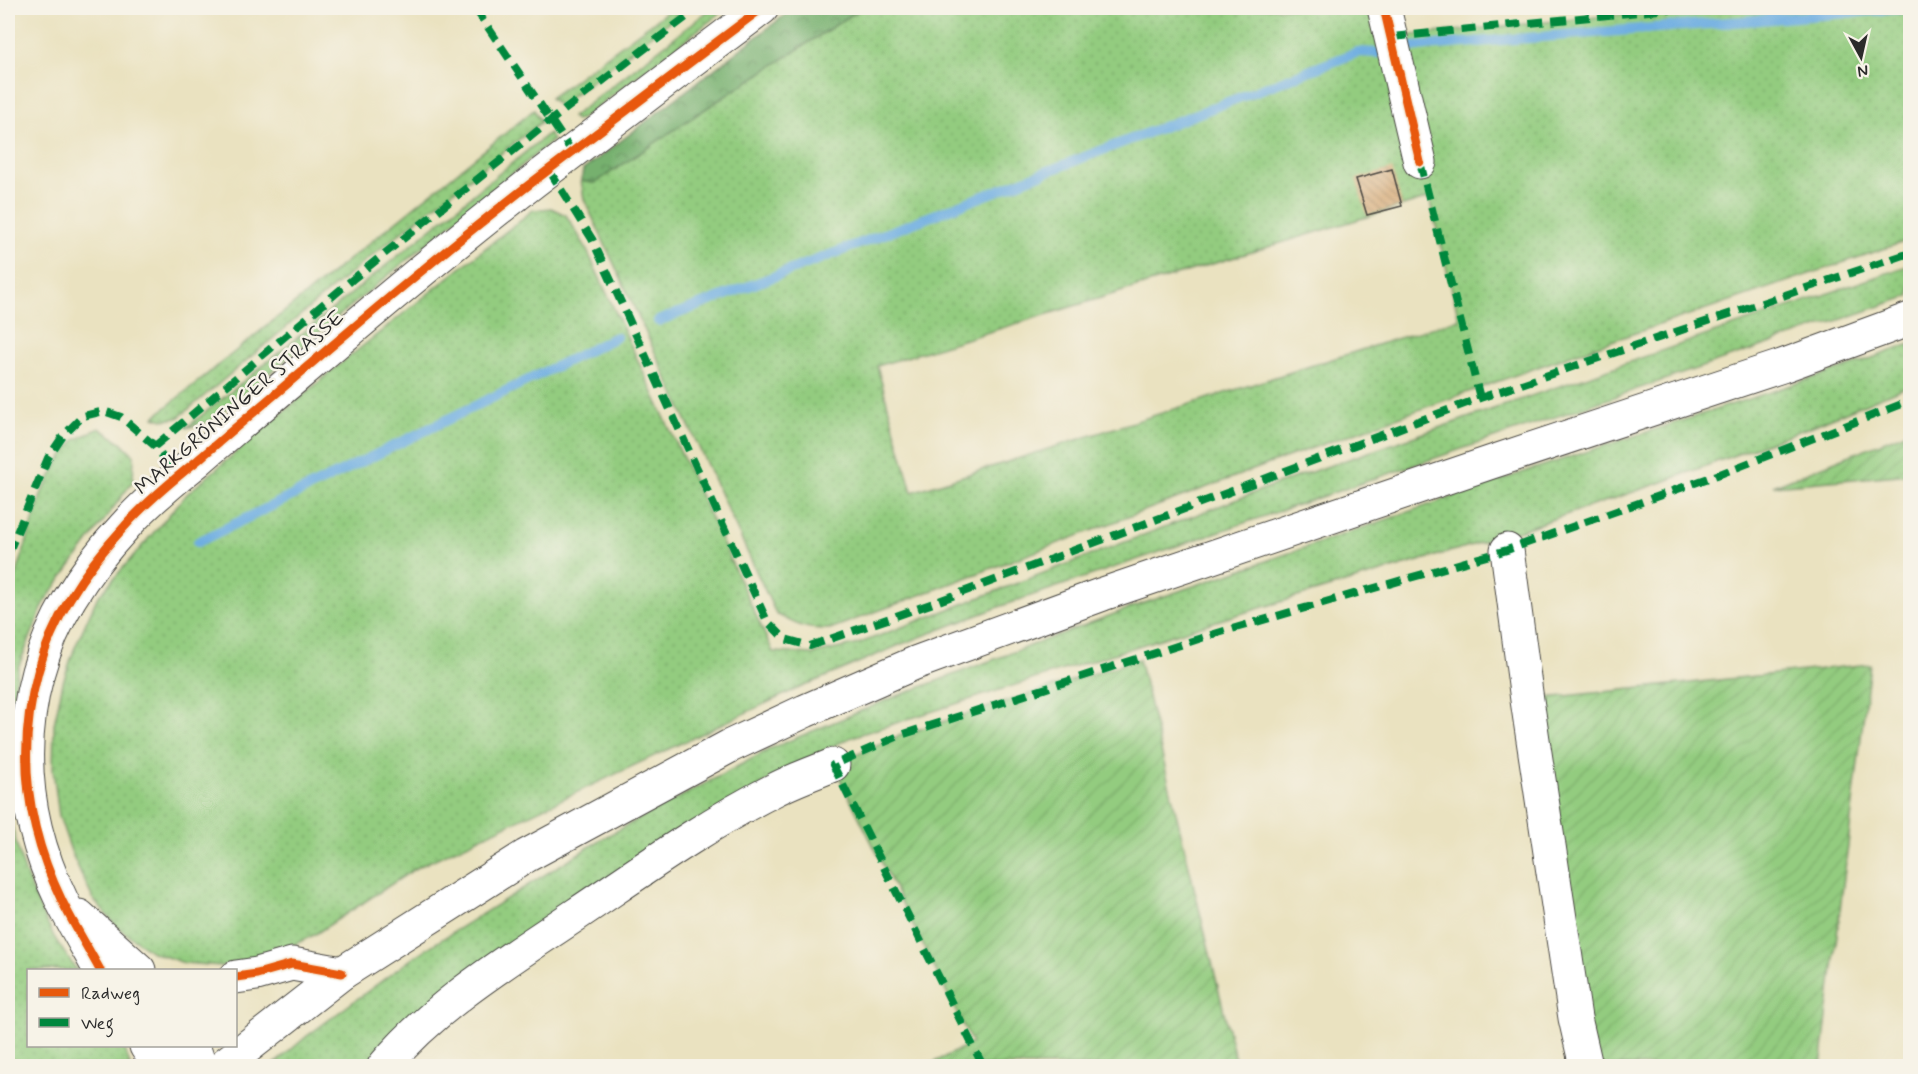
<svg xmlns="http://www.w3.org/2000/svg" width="1918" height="1074" font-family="Mynerve,sans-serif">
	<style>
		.grass { fill: url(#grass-dots); stroke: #5f7c55; stroke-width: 1.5; fill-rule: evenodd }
		.forest { fill: url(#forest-crowns); stroke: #506e4c; stroke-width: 1.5 }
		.garden { fill: url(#garden-furrows); stroke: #5f7c55; stroke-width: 1.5 }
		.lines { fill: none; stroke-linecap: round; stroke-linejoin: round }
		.stream { stroke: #6eaee1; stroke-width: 10 }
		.building { fill: url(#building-back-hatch) }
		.minor-casing { stroke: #484641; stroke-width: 35 }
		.major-casing { stroke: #484641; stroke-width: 35 }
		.minor { stroke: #fff; stroke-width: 33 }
		.major { stroke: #fff; stroke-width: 33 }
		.quiet { stroke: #00873e; stroke-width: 8; stroke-dasharray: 15 8; stroke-linecap: butt }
		.cycleway-casing { stroke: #f7f3e8; stroke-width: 13 }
		.cycleway { stroke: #e8590c; stroke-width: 9 }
		.labels { text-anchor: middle; stroke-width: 5; stroke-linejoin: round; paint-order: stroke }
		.street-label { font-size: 21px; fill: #2b2b2b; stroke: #f7f3e8 }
	</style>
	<defs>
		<pattern id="grass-dots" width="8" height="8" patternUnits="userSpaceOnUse" patternTransform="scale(1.5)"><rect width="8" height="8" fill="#93cc7f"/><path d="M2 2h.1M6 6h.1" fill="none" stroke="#7faf6e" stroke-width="1.8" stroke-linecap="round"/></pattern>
		<pattern id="forest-crowns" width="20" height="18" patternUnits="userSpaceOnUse" patternTransform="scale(1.5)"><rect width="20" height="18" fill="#76b06e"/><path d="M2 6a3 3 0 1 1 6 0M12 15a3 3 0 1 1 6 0" fill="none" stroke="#618f5b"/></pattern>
		<pattern id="garden-furrows" width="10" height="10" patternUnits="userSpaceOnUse" patternTransform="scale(1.5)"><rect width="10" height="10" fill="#93cc7f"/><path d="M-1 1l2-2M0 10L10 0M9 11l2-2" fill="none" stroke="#7faf6e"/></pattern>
		<pattern id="building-back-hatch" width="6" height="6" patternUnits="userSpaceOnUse" patternTransform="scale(1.5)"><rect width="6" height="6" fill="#d6a975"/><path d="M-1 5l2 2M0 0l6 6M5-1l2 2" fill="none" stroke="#ae8a60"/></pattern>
	</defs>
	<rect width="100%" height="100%" fill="#f7f3e8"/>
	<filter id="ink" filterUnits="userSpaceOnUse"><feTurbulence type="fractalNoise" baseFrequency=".0167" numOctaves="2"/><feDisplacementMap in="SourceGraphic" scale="12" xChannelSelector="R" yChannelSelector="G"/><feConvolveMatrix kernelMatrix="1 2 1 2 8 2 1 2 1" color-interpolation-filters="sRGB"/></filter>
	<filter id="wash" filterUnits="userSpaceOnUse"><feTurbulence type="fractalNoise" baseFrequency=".008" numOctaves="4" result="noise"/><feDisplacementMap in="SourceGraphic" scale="24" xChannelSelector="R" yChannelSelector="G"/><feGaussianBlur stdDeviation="1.35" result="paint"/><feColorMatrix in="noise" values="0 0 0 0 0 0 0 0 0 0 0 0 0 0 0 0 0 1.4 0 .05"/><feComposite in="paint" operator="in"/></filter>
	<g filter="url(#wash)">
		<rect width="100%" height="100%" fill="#eae2c0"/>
		<!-- grass -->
		<path class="grass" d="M672 8H687L559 106 550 98Z
			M712 8H727L581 119 576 120 572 117Z
			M862 8H1383L1392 37 1688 8H1910V240L1591 348 1290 456 830 629C805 630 797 625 776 614L584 199 581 181 595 183 699 113ZM1429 198 1459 319 912 492 877 366Z
			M534 110 541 122 360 265 178 418 163 420 154 417Z
			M549 133 553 140 211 421 186 428Z
			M551 208 566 215 584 244 773 652 813 654 855 645 1285 481 1910 265V296L1007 604 902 644 790 692 416 868 314 935 274 954 222 966 184 963 152 952 117 927 93 899 72 854 59 816 53 770 54 724 63 682 75 647 97 598 187 494 334 369 533 210Z
			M1910 344V385L1810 427 1657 484 1503 536 1223 619 852 737 786 769 408 1021 366 1066H272L307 1036 418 954 605 837 772 748 892 698 1130 608 1530 470 1853 365Z
			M99 428 121 442 134 455 133 481 45 601 18 668 8 730V602L42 492 62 457 75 440Z
			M8 797C12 844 30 890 51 931 58 945 68 958 77 970H28V1046H124L130 1066H8Z"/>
		<!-- forest -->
		<path class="forest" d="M794 8H862L699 113 595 183 581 181 583 170Z"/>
		<!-- garden -->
		<path class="garden" d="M1910 431V474L1773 486Z
			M1139 659 1237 1066H927L972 1043 833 765 901 735Z
			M1870 664 1821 1066H1586L1527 700Z"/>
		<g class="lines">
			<!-- stream -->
			<path class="stream" d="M1413 47 1910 8
				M658 321 1358 52 1379 53
				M198 542 616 337"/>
		</g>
		<g id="blocks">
			<!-- building -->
			<path class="building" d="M1392 169 1402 206 1367 215 1356 179Z"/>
		</g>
	</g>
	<g filter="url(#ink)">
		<use href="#blocks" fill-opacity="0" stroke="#484641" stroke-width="1.5"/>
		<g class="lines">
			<!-- minor casing -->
			<g class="minor-casing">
				<path id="minor" d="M1384 8 1420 162
					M1507 550 1527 700 1575 1018 1586 1066
					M79 916 139 970
					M100 970C88 948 74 925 62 901 26 827 16 752 38 672 53 617 87 567 125 526 146 502 173 480 198 460 229 433 261 406 293 379 376 308 460 237 547 171 619 116 690 62 762 8
					M236 977 257 974 292 964 342 973
					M146 1046 148 1049 179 1066
					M193 1046 200 1066
					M384 1066C437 1003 509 960 577 914 641 871 705 825 774 790 793 780 813 773 833 765"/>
			</g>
			<!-- major casing -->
			<g class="major-casing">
				<path id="major" d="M223 1066 342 973 526 856 730 746 805 711 915 663 1103 594 1492 462 1782 366 1910 319"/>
			</g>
			<!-- minor -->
			<use href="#minor" class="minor"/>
			<!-- major -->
			<use href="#major" class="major"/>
			<!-- quiet -->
			<path class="quiet" d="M475 8 573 153
				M1392 37 1678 8
				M1420 162 1480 398
				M549 170 592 239 767 621 785 639 810 646 939 601 1480 398 1910 253
				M155 446 353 279 550 121 698 8
				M8 554 48 458 63 436 83 416 104 411 121 417 155 446 176 478
				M983 1066 833 765 901 735 1211 635 1507 550 1720 474 1910 401"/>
			<!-- cycleway casing -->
			<g class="cycleway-casing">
				<path id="cycleway" d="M1384 8 1420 162
					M100 970C88 948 74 925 62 901 26 827 16 752 38 672 53 617 87 567 125 526 146 502 173 480 198 460 229 433 261 406 293 379 376 308 460 237 547 171 619 116 690 62 762 8
					M236 977 257 974 292 964 342 973"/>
			</g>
			<!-- cycleway -->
			<use href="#cycleway" class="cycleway"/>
		</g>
	</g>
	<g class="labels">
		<!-- street labels -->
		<g class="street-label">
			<text transform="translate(239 402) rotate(-41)" y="7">MARKGRÖNINGER STRASSE</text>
		</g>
	</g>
	<!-- margin -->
	<rect width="1918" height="1074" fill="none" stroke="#f7f3e8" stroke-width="30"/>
	<!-- legend -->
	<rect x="27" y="969" width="210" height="78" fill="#f7f3e8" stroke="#a5a39c" stroke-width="1.5"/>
	<rect x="39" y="988" width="30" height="9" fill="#e8590c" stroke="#a5a39c" stroke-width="1.5"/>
	<text x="81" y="999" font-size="18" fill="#2b2b2b">Radweg</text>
	<rect x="39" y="1018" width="30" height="9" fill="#00873e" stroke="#a5a39c" stroke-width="1.5"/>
	<text x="81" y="1029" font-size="18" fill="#2b2b2b">Weg</text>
	<!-- north arrow -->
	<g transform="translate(1861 57) rotate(172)" stroke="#f7f3e8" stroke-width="4.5" paint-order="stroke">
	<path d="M0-4.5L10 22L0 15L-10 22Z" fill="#2b2b2b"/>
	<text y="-9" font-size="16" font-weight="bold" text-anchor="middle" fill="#2b2b2b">N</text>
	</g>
</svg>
